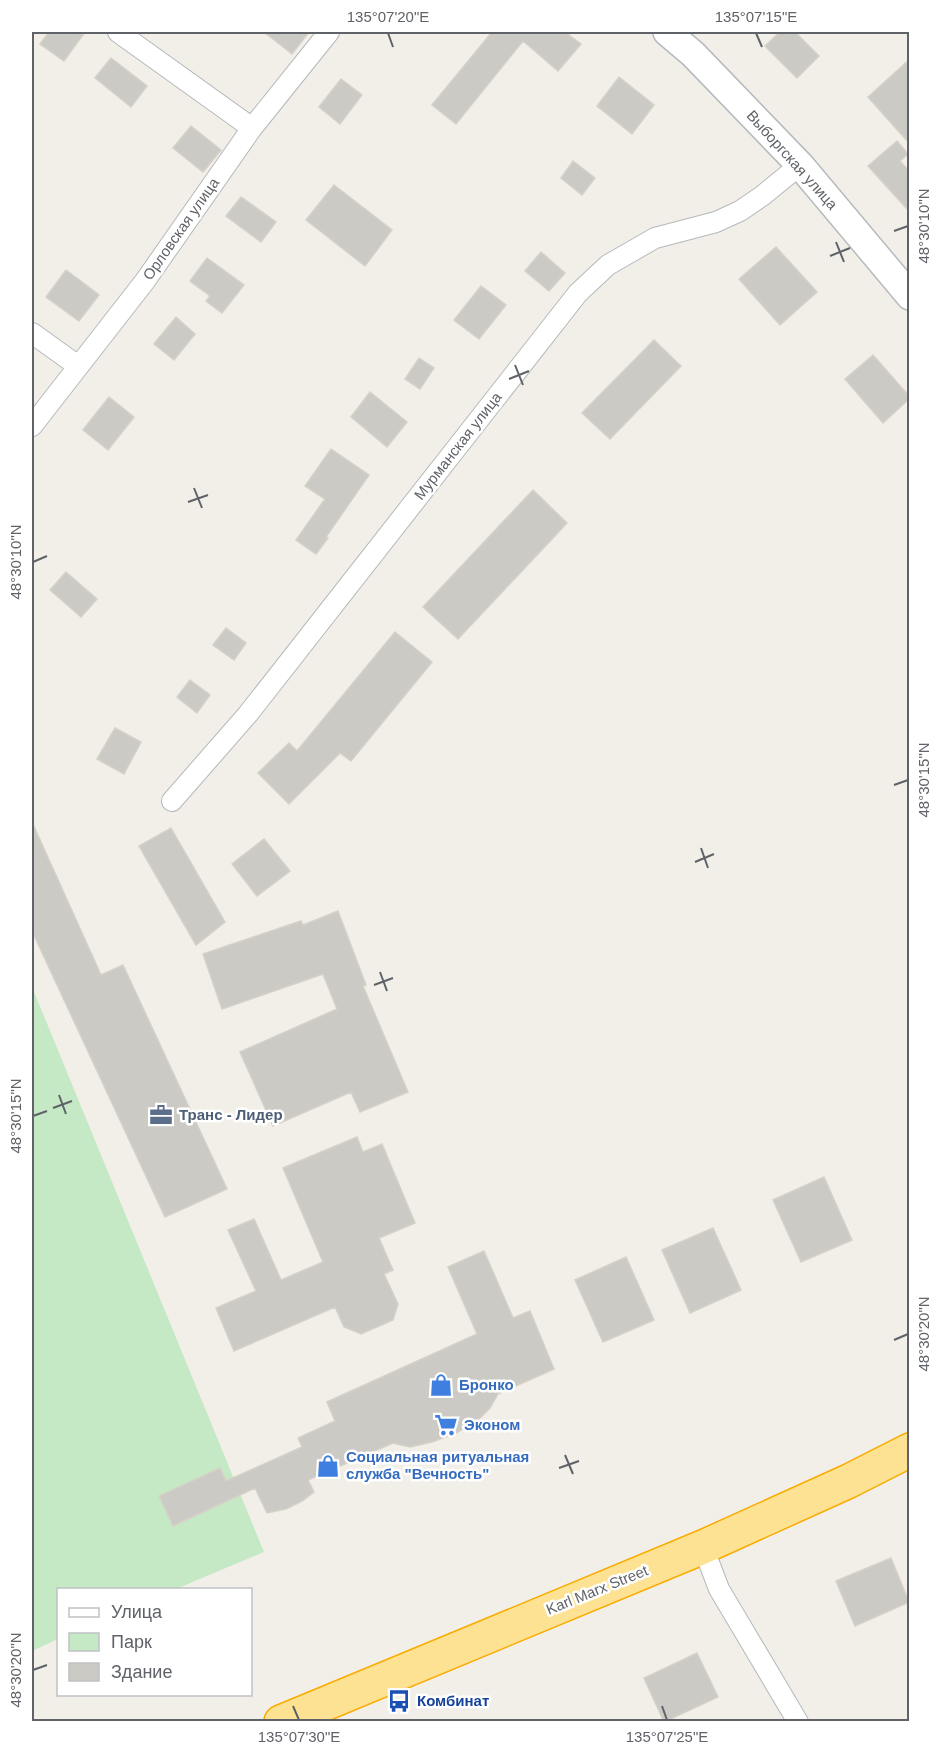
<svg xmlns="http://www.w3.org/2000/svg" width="941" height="1753" font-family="Helvetica,sans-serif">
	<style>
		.green { fill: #c5e8c5 }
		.building { fill: #cccac5; stroke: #d6d1c6; stroke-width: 1.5 }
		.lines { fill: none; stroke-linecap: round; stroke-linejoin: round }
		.street-casing { stroke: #b5b8bc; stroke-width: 22 }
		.secondary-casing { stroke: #b6babf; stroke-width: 30 }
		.highway-casing { stroke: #f9ab00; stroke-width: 36 }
		.street { stroke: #fff; stroke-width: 20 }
		.secondary { stroke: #fff; stroke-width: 27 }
		.highway { stroke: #fde293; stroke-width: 33 }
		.ticks { fill: none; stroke: #5f6368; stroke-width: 2 }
		.labels { text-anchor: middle; stroke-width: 5; stroke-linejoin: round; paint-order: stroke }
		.street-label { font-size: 15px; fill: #5f6368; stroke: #fff }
		.service-label { font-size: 15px; font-weight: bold; fill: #4e5e75; stroke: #fff; text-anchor: start }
		.shop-label { font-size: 15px; font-weight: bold; fill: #366cbe; stroke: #fff; text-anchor: start }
		.transit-label { font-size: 15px; font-weight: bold; fill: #164399; stroke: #fff; text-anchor: start }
		.neatline { fill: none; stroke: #5f6368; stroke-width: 2 }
		.ticks-label { font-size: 15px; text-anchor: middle; fill: #5f6368 }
	</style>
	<rect width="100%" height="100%" fill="#f1efe8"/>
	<!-- green -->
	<path class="green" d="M32 987 264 1552 176 1589 58 1590V1639L32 1651Z"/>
	<!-- building -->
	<path class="building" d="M49 32H85L64 61 40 44Z
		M264 32H309L292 54Z
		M492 32H565L581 44 558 71 523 41 456 124 432 105Z
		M780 32H795L819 56 797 78 765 46Z
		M111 58 147 86 131 107 95 78Z
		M909 60V143L868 97Z
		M619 77 654 105 632 134 597 106Z
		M341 79 362 95 340 124 319 107Z
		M191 126 221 150 203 172 173 148Z
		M897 141 908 154 900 161 909 171V211L868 166Z
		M573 161 595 178 582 195 561 178Z
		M334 185 392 230 365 266 306 220Z
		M241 197 276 222 261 242 226 216Z
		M776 247 817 292 780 325 739 279Z
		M541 252 565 273 549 291 525 271Z
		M207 258 244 285 222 313 206 301 210 296 190 281Z
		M66 270 99 295 79 321 46 297Z
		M481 286 506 305 479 339 454 320Z
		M176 317 195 334 174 360 154 344Z
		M654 340 681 366 610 439 582 413Z
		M873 355 909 396V399L883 423 845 379Z
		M419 358 434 368 420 389 405 379Z
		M370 392 407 422 387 447 351 417Z
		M109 397 134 417 108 450 83 430Z
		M331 449 369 475 326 537 328 538 316 554 296 540 325 499 305 486Z
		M533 490 567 523 458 639 423 607Z
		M66 572 97 599 81 617 50 590Z
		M226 628 246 643 234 660 213 645Z
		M395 632 432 662 351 761 340 753 289 804 258 773 289 743 297 751Z
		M190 680 210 695 197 713 177 697Z
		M115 728 141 742 124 774 97 759Z
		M32 822 101 975 123 965 227 1189 165 1217 32 931Z
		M171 828 225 922 196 945 139 846Z
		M264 839 290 871 257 896 232 864Z
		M338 911 366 985 363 986 408 1092 360 1112 351 1092 273 1126 240 1052 337 1009 323 974 222 1009 203 954 301 921 303 925Z
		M357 1137 363 1152 382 1144 415 1223 379 1238 393 1270 384 1274 398 1304 393 1320 361 1334 344 1327 335 1307 234 1351 216 1308 256 1291 228 1230 254 1219 281 1280 323 1262 283 1168Z
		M824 1177 852 1240 801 1262 773 1200Z
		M713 1228 741 1290 690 1313 662 1250Z
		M484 1251 513 1318 530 1311 554 1369 498 1394 490 1408 477 1421 456 1433 432 1442 410 1447 393 1443 308 1480 314 1492 302 1501 286 1509 267 1513 255 1488 173 1526 159 1496 220 1468 226 1481 302 1447 298 1438 335 1421 327 1402 477 1334 448 1267Z
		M626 1257 654 1320 603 1342 575 1280Z
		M891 1558 909 1602 855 1626 836 1581Z
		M697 1653 718 1697 664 1722 644 1678Z"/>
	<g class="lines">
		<!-- street casing -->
		<g class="street-casing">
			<path id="street" d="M118 32 252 128
				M32 333 78 366
				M32 426 145 281 252 128 329 32
				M172 801 248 714 578 293 608 265 655 238 716 222 740 211 762 196 800 165
				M703 1547 719 1589 798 1722"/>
		</g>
		<!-- secondary casing -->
		<g class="secondary-casing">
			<path id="secondary" d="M667 32 693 54 800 165 910 296"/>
		</g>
		<!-- highway casing -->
		<g class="highway-casing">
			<path id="highway" d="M281 1722 703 1547 849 1481 910 1450"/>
		</g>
		<!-- street -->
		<use href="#street" class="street"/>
		<!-- secondary -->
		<use href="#secondary" class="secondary"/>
		<!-- highway -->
		<use href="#highway" class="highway"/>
	</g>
	<!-- ticks -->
	<path class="ticks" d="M388 33 393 47M756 33 762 47M894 231 908 226M836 242 844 262M830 256 850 248M515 365 523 385M509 379 529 371M194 488 202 508M188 502 208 495M33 562 47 556M894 785 908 780M701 848 708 868M695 862 714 854M380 972 387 991M374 985 393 978M59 1095 66 1114M53 1108 72 1101M33 1116 47 1111M894 1340 908 1334M565 1455 573 1474M559 1468 579 1461M33 1670 47 1665M293 1706 299 1720M662 1706 667 1720"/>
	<!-- icons -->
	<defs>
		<g id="office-bare" transform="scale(1.8)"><path d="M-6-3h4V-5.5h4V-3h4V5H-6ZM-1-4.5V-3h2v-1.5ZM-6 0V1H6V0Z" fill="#5c6f8a" stroke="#fff" stroke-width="2.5" paint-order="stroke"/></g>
		<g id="shop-bare" transform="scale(1.8)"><path d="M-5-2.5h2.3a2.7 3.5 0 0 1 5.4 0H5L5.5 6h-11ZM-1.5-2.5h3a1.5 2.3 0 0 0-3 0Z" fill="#3f7fe0" stroke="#fff" stroke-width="2.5" paint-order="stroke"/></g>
		<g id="supermarket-bare" transform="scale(1.8)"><path d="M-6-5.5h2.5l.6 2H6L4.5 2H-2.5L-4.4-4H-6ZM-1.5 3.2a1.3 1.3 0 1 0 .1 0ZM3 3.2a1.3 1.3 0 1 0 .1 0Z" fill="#3f7fe0" stroke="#fff" stroke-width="2.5" paint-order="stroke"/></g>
		<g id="bus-bare" transform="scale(1.8)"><path d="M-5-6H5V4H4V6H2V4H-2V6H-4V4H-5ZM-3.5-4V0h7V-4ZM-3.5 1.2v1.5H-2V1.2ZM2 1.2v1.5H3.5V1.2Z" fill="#1a4fb4" stroke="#fff" stroke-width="2.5" paint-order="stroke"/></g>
	</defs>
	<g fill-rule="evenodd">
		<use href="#office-bare" x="161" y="1115"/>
		<use href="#shop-bare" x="441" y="1385"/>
		<use href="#supermarket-bare" x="446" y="1425"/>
		<use href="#shop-bare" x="328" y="1466"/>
		<use href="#bus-bare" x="399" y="1701"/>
	</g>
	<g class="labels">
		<!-- street labels -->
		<g class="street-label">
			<text transform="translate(792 160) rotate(48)" y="5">Выборгская улица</text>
			<text transform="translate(181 229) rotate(-55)" y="5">Орловская улица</text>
			<text transform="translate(458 446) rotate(-52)" y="5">Мурманская улица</text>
			<text transform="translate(597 1590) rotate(-22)" y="5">Karl Marx Street</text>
		</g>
		<!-- service labels -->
		<g class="service-label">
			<text x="179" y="1120">Транс - Лидер</text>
		</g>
		<!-- shop labels -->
		<g class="shop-label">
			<text x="459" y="1390">Бронко</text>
			<text x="464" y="1430">Эконом</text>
			<text x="346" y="1462">Социальная ритуальная<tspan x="346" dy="17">служба "Вечность"</tspan></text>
		</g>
		<!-- transit labels -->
		<g class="transit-label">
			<text x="417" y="1706">Комбинат</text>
		</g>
	</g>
	<!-- border -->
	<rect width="941" height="1753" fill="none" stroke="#ffffff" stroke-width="66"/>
	<!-- legend -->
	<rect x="57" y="1588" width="195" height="108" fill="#ffffff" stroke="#bfc1c3" stroke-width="1.5"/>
	<rect x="69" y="1608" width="30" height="9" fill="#ffffff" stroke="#bfc1c3" stroke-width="1.5"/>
	<text x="111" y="1618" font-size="18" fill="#5f6368">Улица</text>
	<rect x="69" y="1633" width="30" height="18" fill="#c5e8c5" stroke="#bfc1c3" stroke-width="1.5"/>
	<text x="111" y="1648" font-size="18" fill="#5f6368">Парк</text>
	<rect x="69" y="1663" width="30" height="18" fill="#cccac5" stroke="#bfc1c3" stroke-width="1.5"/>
	<text x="111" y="1678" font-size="18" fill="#5f6368">Здание</text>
	<rect x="33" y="33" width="875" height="1687" class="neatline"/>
	<g class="ticks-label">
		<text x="388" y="22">135°07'20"E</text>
		<text x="756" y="22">135°07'15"E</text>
		<text transform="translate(924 226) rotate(-90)" y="5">48°30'10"N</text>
		<text transform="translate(16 562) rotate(-90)" y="5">48°30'10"N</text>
		<text transform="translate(924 780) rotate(-90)" y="5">48°30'15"N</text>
		<text transform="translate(16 1116) rotate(-90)" y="5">48°30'15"N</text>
		<text transform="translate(924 1334) rotate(-90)" y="5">48°30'20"N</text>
		<text transform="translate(16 1670) rotate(-90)" y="5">48°30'20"N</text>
		<text x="299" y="1742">135°07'30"E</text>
		<text x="667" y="1742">135°07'25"E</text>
	</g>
</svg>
